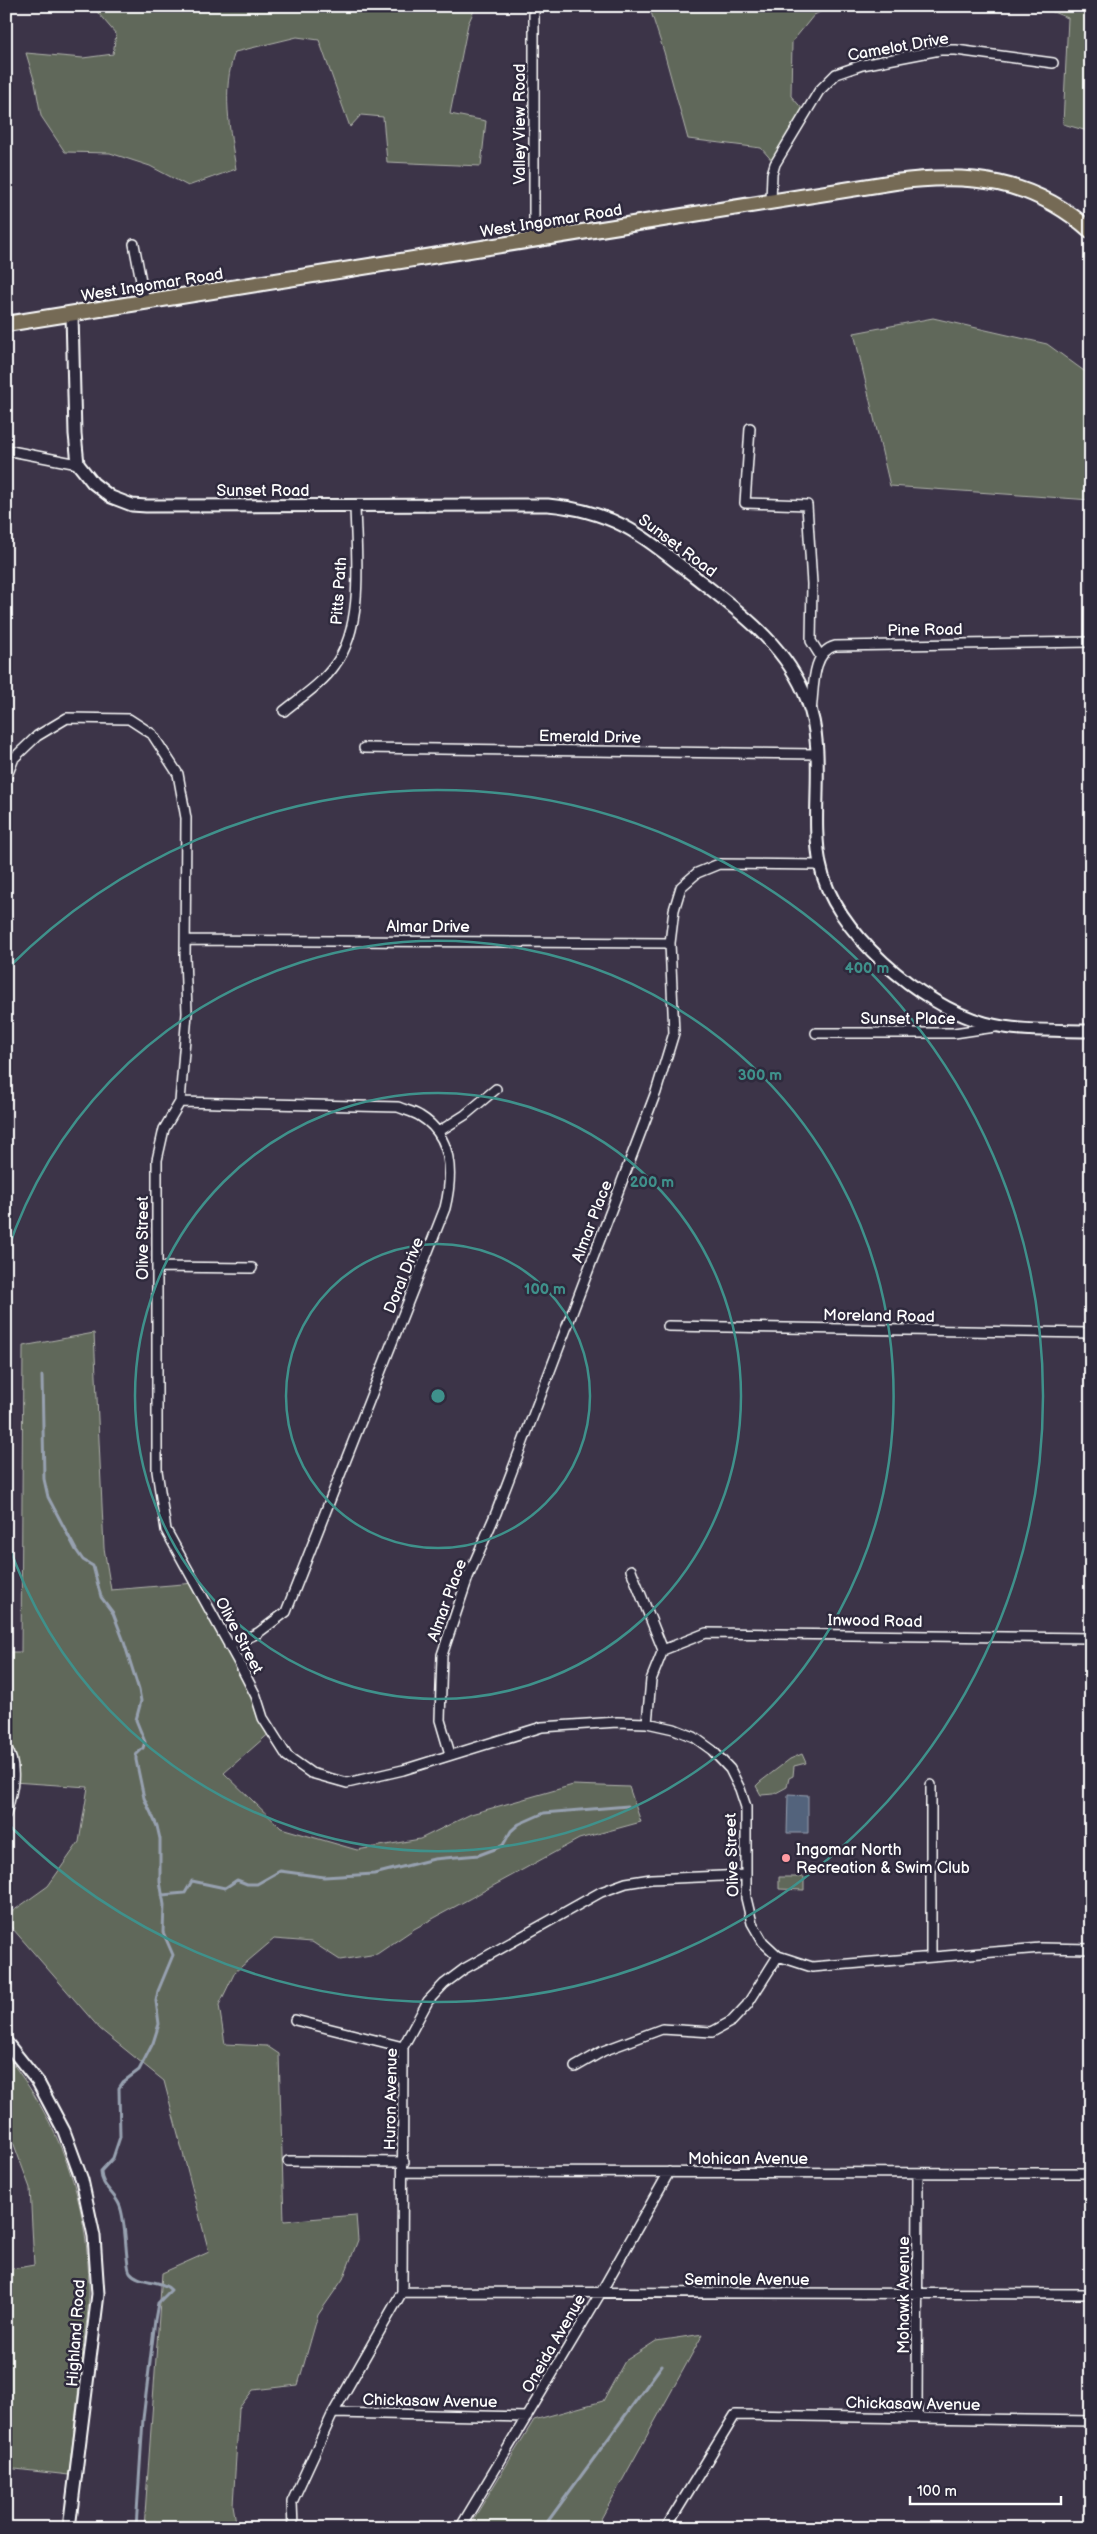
<svg xmlns="http://www.w3.org/2000/svg" width="1097" height="2534" font-family="'Balsamiq Sans',sans-serif">
	<style>
		.green { fill: #60675a; stroke: #b0b3ac }
		.water { fill: #52637c; stroke: #97a1b0 }
		.lines { fill: none; stroke-linecap: round; stroke-linejoin: round }
		.stream { stroke: #97a1b0; stroke-width: 3 }
		.street-casing { stroke: #fff; stroke-width: 12 }
		.secondary-casing { stroke: #fff; stroke-width: 15 }
		.primary-casing { stroke: #fff; stroke-width: 18 }
		.street { stroke: #2f2a3d; stroke-width: 9 }
		.secondary { stroke: #2f2a3d; stroke-width: 11 }
		.primary { stroke: #756a55; stroke-width: 14 }
		.ring { fill: none; stroke: #3f918b; stroke-width: 2.5 }
		.poi-dot { fill: #ff9aa2; stroke: #2f2a3d; stroke-width: 2 }
		.labels { text-anchor: middle; stroke-width: 5; stroke-linejoin: round; paint-order: stroke }
		.street-label { font-size: 16px; fill: #fff; stroke: #2f2a3d }
		.poi-label { font-size: 16px; fill: #fff; stroke: #2f2a3d; text-anchor: start }
		.centre { fill: #3f918b; stroke: #2f2a3d; stroke-width: 2.5 }
		.ring-label { font-size: 15px; text-anchor: middle; font-weight: bold; fill: #3f918b; stroke: #2f2a3d; stroke-width: 5; stroke-linejoin: round; paint-order: stroke }
	</style>
	<rect width="100%" height="100%" fill="#3c3448"/>
	<filter id="ink" filterUnits="userSpaceOnUse"><feTurbulence type="fractalNoise" baseFrequency=".02" numOctaves="2"/><feDisplacementMap in="SourceGraphic" scale="10" xChannelSelector="R" yChannelSelector="G"/><feConvolveMatrix kernelMatrix="1 2 1 2 8 2 1 2 1" color-interpolation-filters="sRGB"/></filter>
	<g filter="url(#ink)">
		<!-- green -->
		<path class="green" d="M92 6H476L468 24 450 114 486 121 481 166 387 162 383 117 361 115 350 127 319 40 297 37 235 52C221 90 230 130 236 169L188 186 150 166 110 153 65 152 41 116 35 83 26 53 83 58 113 54 116 34Z
			M649 6H833L814 15 792 42 791 96 806 113 775 164 761 148 688 139 664 52Z
			M1038 6H1091V132L1063 124 1068 18Z
			M933 318 1047 344 1091 376V500L890 486 854 333Z
			M94 1333 104 1548 111 1590 195 1583 272 1731 224 1773 281 1828 357 1850 420 1839 471 1814 573 1785 629 1787 641 1822 579 1839 414 1929 377 1954 340 1960 312 1942 274 1939 235 1972 219 2005 225 2044 267 2046 279 2054 284 2221 356 2215 358 2240 343 2279 318 2315 298 2385 253 2390 239 2408 233 2505 237 2528H144L162 2273 209 2252 164 2081 100 2029 6 1921V1916L48 1886 79 1842 88 1787 13 1782 6 1747V1652H21L23 1346Z
			M802 1754 806 1763 794 1766 793 1776 789 1778 787 1787 774 1794 761 1795 756 1786 760 1782 790 1759Z
			M779 1877H804V1890L779 1889Z
			M6 2055C60 2123 89 2202 89 2290 89 2310 85 2331 83 2351 78 2392 74 2434 69 2475L6 2468V2270L34 2265 30 2188 6 2123Z
			M703 2334 596 2528H468L534 2420 603 2401 625 2361 656 2341Z"/>
		<!-- water -->
		<path class="water" d="M788 1794 808 1795V1833H787Z"/>
		<g class="lines">
			<!-- stream -->
			<path class="stream" d="M42 1376 44 1479 48 1497 76 1550 83 1560 93 1566 101 1597 113 1613 123 1639 139 1690 141 1701 136 1720 145 1742 143 1748 136 1755V1760L144 1798 157 1826 160 1839V1881L164 1905 163 1932 173 1955 158 1991 156 2001 159 2024 153 2043 139 2070 123 2082 119 2088 120 2137 113 2158 101 2171C101 2187 113 2191 119 2204 127 2220 125 2266 130 2272 139 2284 161 2279 171 2290L158 2303 155 2320 143 2419 136 2528
				M162 1895 185 1893 192 1881 225 1888 237 1880 247 1884H257L280 1871 324 1877 374 1874 434 1859 479 1855 495 1849 503 1845 511 1831 519 1824 544 1813 628 1806
				M543 2528 662 2365"/>
			<!-- street casing -->
			<g class="street-casing">
				<path id="street" d="M534 6V241
					M771 202 772 174 775 164 819 91 836 74 862 65 940 50H956L1053 63
					M134 244 145 302
					M750 428 745 503 807 505 812 584 811 641 821 657
					M6 450 78 464
					M284 711C301 697 322 684 335 665 365 625 356 554 355 506
					M811 711C814 691 811 652 835 646L1091 642
					M364 748 816 754
					M6 778 14 758 37 736 67 718 129 719 152 734 178 774 186 818 185 956 187 1013 180 1102 164 1129 157 1160V1471L166 1530 239 1663 256 1696 263 1718 287 1756 311 1773 347 1783 403 1770 542 1727 617 1722 647 1723 674 1729 694 1737 712 1750 730 1769 740 1789 746 1807V1898L752 1923 763 1942 778 1956 812 1967 1041 1948 1091 1949
					M186 940 670 943
					M816 1033H954L995 1027
					M180 1102 398 1107C405 1110 414 1112 420 1116 453 1136 453 1175 445 1208L286 1612 258 1633 229 1646
					M438 1132 465 1115 496 1089
					M157 1267 252 1268
					M668 1326 1091 1333
					M631 1570 663 1650 651 1680 647 1723
					M663 1650 706 1633 1091 1638
					M6 1747C19 1768 12 1792 6 1814
					M450 1754 440 1720 442 1655 468 1577 496 1513 656 1092 674 1033 670 943 674 910 681 887 697 873 719 864 820 865
					M931 1956V1785
					M295 2020 403 2047
					M575 2067 603 2051 662 2029 712 2032 732 2021 747 2005 778 1956
					M288 2161 404 2162
					M405 2172 1091 2173
					M402 2292 1091 2294
					M333 2413 527 2417
					M917 2417 918 2173
					M293 2528 292 2502 333 2413 402 2292 403 2047 428 2001 444 1984 464 1969 601 1892 626 1883 651 1879 746 1875
					M460 2528 600 2294 669 2172
					M666 2528 735 2415 1091 2421"/>
			</g>
			<!-- secondary casing -->
			<g class="secondary-casing">
				<path id="secondary" d="M72 314 75 434 78 464 93 483 111 497 132 505 146 506 548 505C615 511 643 536 694 576 738 611 786 644 807 700 827 751 810 811 820 864 832 931 922 1006 985 1023 1018 1032 1056 1030 1091 1031
					M6 2042 38 2082 64 2131 82 2180 94 2236 98 2294 69 2528"/>
			</g>
			<!-- primary casing -->
			<g class="primary-casing">
				<path id="primary" d="M6 324 895 182C969 172 1033 179 1091 231"/>
			</g>
			<!-- street -->
			<use href="#street" class="street"/>
			<!-- secondary -->
			<use href="#secondary" class="secondary"/>
			<!-- primary -->
			<use href="#primary" class="primary"/>
		</g>
	</g>
	<!-- distance rings -->
	<g class="ring">
		<circle cx="438" cy="1396" r="152"/>
		<circle cx="438" cy="1396" r="303"/>
		<path d="M7 1252A455 455 0 1 1 7 1540"/>
		<path d="M9 967A606 606 0 1 1 9 1825"/>
	</g>
	<!-- markers -->
	<circle class="poi-dot" cx="786" cy="1858" r="5"/>
	<g class="labels">
		<!-- street labels -->
		<g class="street-label">
			<text transform="translate(898 46) rotate(-10)" y="6">Camelot Drive</text>
			<text transform="translate(519 124) rotate(-90)" y="6">Valley View Road</text>
			<text transform="translate(551 220) rotate(-9)" y="6">West Ingomar Road</text>
			<text transform="translate(152 284) rotate(-9)" y="6">West Ingomar Road</text>
			<text x="263" y="496">Sunset Road</text>
			<text transform="translate(678 545) rotate(37)" y="6">Sunset Road</text>
			<text transform="translate(338 591) rotate(-86)" y="6">Pitts Path</text>
			<text transform="translate(925 629) rotate(-1)" y="6">Pine Road</text>
			<text transform="translate(590 736) rotate(1)" y="6">Emerald Drive</text>
			<text x="428" y="932">Almar Drive</text>
			<text x="908" y="1024">Sunset Place</text>
			<text transform="translate(591 1221) rotate(-69)" y="6">Almar Place</text>
			<text transform="translate(142 1238) rotate(-90)" y="6">Olive Street</text>
			<text transform="translate(403 1275) rotate(-68)" y="6">Doral Drive</text>
			<text transform="translate(879 1315) rotate(1)" y="6">Moreland Road</text>
			<text transform="translate(446 1600) rotate(-70)" y="6">Almar Place</text>
			<text transform="translate(875 1620) rotate(1)" y="6">Inwood Road</text>
			<text transform="translate(240 1635) rotate(62)" y="6">Olive Street</text>
			<text transform="translate(731 1855) rotate(-92)" y="6">Olive Street</text>
			<text transform="translate(390 2099) rotate(-89)" y="6">Huron Avenue</text>
			<text x="748" y="2164">Mohican Avenue</text>
			<text x="747" y="2285">Seminole Avenue</text>
			<text transform="translate(903 2295) rotate(-90)" y="6">Mohawk Avenue</text>
			<text transform="translate(75 2333) rotate(-86)" y="6">Highland Road</text>
			<text transform="translate(553 2343) rotate(-60)" y="6">Oneida Avenue</text>
			<text transform="translate(430 2400) rotate(1)" y="6">Chickasaw Avenue</text>
			<text transform="translate(913 2403) rotate(1)" y="6">Chickasaw Avenue</text>
		</g>
		<!-- poi labels -->
		<g class="poi-label">
			<text x="796" y="1855">Ingomar North<tspan x="796" dy="18">Recreation &amp; Swim Club</tspan></text>
		</g>
	</g>
	<circle cx="438" cy="1396" r="8" class="centre"/>
	<g class="ring-label">
		<text x="867" y="973">400 m</text>
		<text x="760" y="1080">300 m</text>
		<text x="652" y="1187">200 m</text>
		<text x="545" y="1294">100 m</text>
	</g>
	<!-- margin -->
	<rect width="1097" height="2534" fill="none" stroke="#2f2a3d" stroke-width="25"/>
	<rect x="12" y="12" width="1072" height="2509" fill="none" stroke="#fff" stroke-width="2" filter="url(#ink)"/>
	<!-- scale -->
	<path d="M910 2496v8h151v-8" fill="none" stroke="#ffffff" stroke-width="2.5"/>
	<text x="917" y="2496" font-size="15" fill="#ffffff" stroke="#2f2a3d" stroke-width="4" paint-order="stroke">100 m</text>
</svg>
